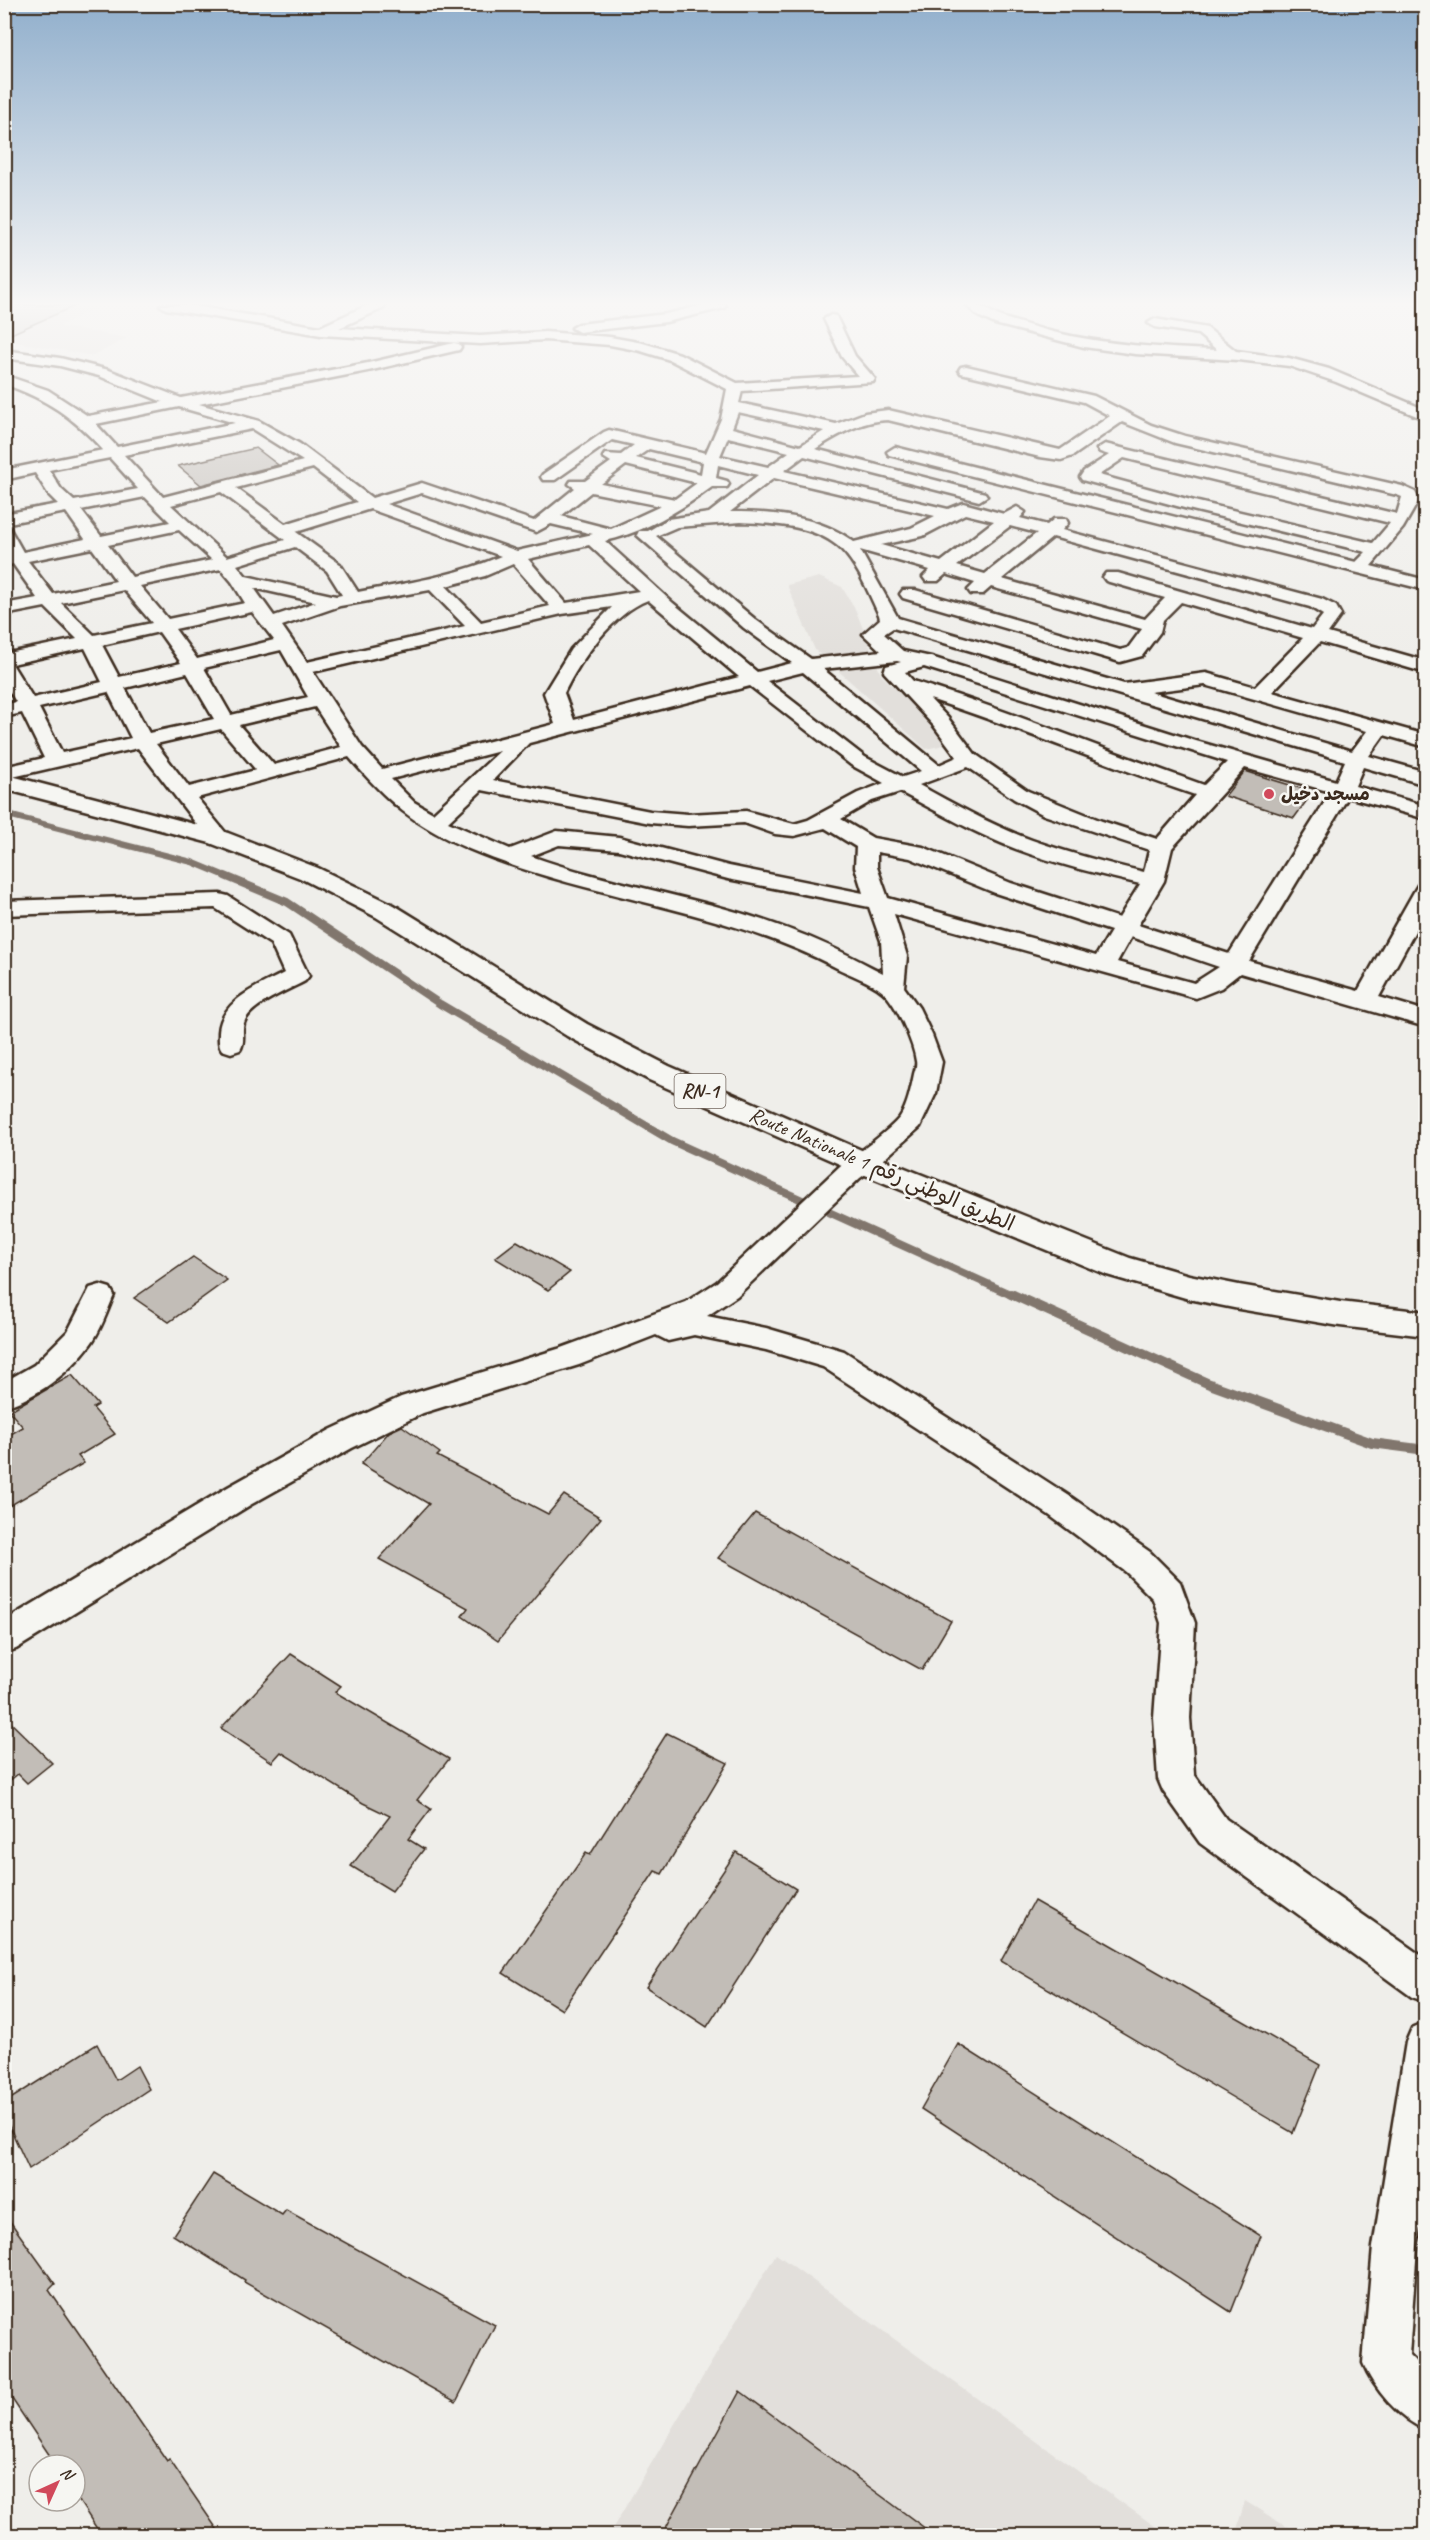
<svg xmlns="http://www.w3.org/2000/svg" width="1430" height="2540" font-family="Caveat,'Playpen Sans Arabic',sans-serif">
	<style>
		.built { fill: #e2dfdb }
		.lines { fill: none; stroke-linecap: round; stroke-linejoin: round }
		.stream-far2 { stroke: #81766d; stroke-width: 6 }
		.stream-far1 { stroke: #81766d; stroke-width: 8 }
		.stream { stroke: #81766d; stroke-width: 10 }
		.building { fill: #c2bdb7; stroke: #3b2a1e; stroke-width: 1.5 }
		.street-casing { stroke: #3b2a1e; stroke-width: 5 }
		.highway-casing { stroke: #3b2a1e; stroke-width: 5 }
		.street { fill: #f6f6f2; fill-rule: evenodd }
		.highway { fill: #f6f6f2; fill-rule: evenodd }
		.poi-dot { fill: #d1495b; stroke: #f6f6f2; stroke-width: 2 }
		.labels { text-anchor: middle; stroke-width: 5; stroke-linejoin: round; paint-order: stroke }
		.far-poi-label { font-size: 18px; font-weight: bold; fill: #3b2a1e; stroke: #f6f6f2; text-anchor: start }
		.shield { fill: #f6f6f2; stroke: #73675e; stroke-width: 1.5 }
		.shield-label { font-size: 20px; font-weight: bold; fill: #3b2a1e }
		.street-label { font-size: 21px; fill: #3b2a1e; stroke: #f6f6f2 }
	</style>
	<rect width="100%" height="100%" fill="#efeeea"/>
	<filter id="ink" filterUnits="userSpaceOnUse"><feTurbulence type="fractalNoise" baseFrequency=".0167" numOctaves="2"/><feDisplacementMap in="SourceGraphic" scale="12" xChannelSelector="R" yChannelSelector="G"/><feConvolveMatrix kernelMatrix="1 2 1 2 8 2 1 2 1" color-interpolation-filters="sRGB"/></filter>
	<g filter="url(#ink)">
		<!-- built -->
		<path class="built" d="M4 305H102L59 326 127 338 93 356 5 340Z
			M819 577 842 587 856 611 881 675 953 743 926 749 815 650 787 585Z
			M776 2254 1167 2535 608 2536Z
			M1245 2501 1300 2535H1235Z"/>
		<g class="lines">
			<!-- stream-far2 -->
			<path class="stream-far2" d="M4 814 192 862 228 877"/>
			<!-- stream-far1 -->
			<path class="stream-far1" d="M225 876 287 902 440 1004 672 1141 1014 1296"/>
			<!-- stream -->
			<path class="stream" d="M1011 1294 1207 1383 1372 1443 1426 1450"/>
		</g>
		<!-- building -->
		<path class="building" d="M4 305H77L4 337Z
			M256 448 278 465 201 485 178 466Z
			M1245 771 1270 779 1313 792 1294 818 1225 796Z
			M517 1241 570 1272 548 1290 495 1258Z
			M193 1257 227 1280 169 1322 134 1298Z
			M72 1375 98 1405 93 1408 115 1434 78 1456 84 1463 4 1509V1438L23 1427 9 1411Z
			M402 1426 440 1453 437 1456 548 1514 564 1495 601 1518 498 1641 462 1616 468 1608 379 1559 429 1504 361 1464 389 1432Z
			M755 1513 951 1621 922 1670 718 1558Z
			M291 1654 341 1686 335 1692 449 1759 417 1800 431 1809 408 1839 424 1849 392 1891 351 1866 390 1816 363 1803 281 1752 272 1762 221 1728Z
			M4 1716 52 1763 27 1783 18 1774 4 1785Z
			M667 1733 728 1763 662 1874 655 1871 562 2010 503 1973 586 1853 590 1855Z
			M736 1852 796 1889 707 2027 646 1987Z
			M1034 1901 1320 2065 1293 2133 1001 1961Z
			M97 2044 116 2080 137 2066 149 2089 29 2169 4 2115V2103Z
			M958 2044 1261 2236 1231 2312 921 2109Z
			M213 2174 282 2215 286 2210 495 2325 456 2402 244 2282 245 2280 173 2235Z
			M4 2213 55 2284 49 2290 167 2461 169 2459 221 2535H101L75 2495V2465H56L4 2387Z
			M740 2391 934 2535H662Z"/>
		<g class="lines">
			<!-- street casing -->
			<g class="street-casing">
				<path id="street" d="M160 305H189L320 327 368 305H385L384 308 339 328 480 336 545 332 610 337 643 343 680 354 737 383 858 376 842 357 824 319 831 315 836 316 855 356 875 379 873 382 742 391 739 403 836 424 865 413 888 410 1060 450 1110 416 1084 402 961 373 959 370 961 367 966 366 1094 396 1151 425 1185 436 1402 486 1415 492 1419 500 1403 528 1371 566 1426 580V590L889 455 887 452 895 447 1356 562 1366 552 1188 509 1082 480 1080 477 1084 471 1109 455 1100 452 1097 449 1105 444 1397 514 1402 497 1397 495 1175 443 1122 422 1073 456 1061 460 1040 457 888 420C860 421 838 435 815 449L985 493 987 496 979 501 804 456 784 471 948 509 963 503 1004 514 1017 507 1025 512 1020 518 1047 525 1054 519H1066L1068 523 1062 530 1322 599 1336 606 1341 615 1328 633 1426 661V673L1320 642 1272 692 1426 735V747L1384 735 1369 756 1426 772V785L1363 767 1355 786 1426 806V819L1348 797 1249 961 1358 991 1415 890 1418 885 1426 883V911L1379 997 1426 1011V1027L1240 973 1221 988 1196 998 894 914 907 956 904 987 919 1008 932 1035 942 1062 936 1093 920 1127 873 1169 860 1178 737 1296 707 1316 766 1328 844 1351 1071 1497 1150 1552 1180 1582 1195 1623 1190 1718 1194 1774 1226 1819 1426 1959V2002L1412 1997 1200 1843 1163 1791 1158 1779 1154 1718 1161 1623 1153 1599 1126 1572 1049 1515 823 1367 766 1350 694 1335 668 1341 656 1335 579 1365 423 1413 352 1448 250 1505 16 1649 4 1653V1621L228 1487 330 1430 401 1397 558 1349 686 1302 717 1282 840 1166C855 1156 890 1130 900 1117 908 1105 911 1088 914 1074 915 1070 917 1065 916 1061 914 1044 896 1003 883 992 870 981 850 975 835 967 720 907 587 899 469 849 413 825 388 802 349 757L197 798 230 838 227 843 219 845 211 843 138 748 4 779V767L44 758 22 713 4 717V705L16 702 4 682V654L77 639 45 607 4 615V604L37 598 13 564 4 566V556L7 555 4 550V528L10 529 23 552 85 539 66 512 4 524V514L58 504 49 495 35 473 4 480V470L103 450C72 416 48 400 4 384V375L48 390 88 416 163 402 99 376 60 366 4 358V350L60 358 109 370 181 398 368 363 454 343 459 344 461 347 459 350 368 371 199 404 259 421 300 444 372 498 422 483 534 521 575 488 569 484 571 481H585L611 462 603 457 605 454 621 455 634 445 612 440 555 480H543L541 477 543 474 604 432 609 430 706 453 721 419 727 389 670 360 641 351 610 345 545 340 480 344 321 335 166 309ZM179 407 235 423 117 447 96 424ZM738 412 824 431 800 446 732 428ZM252 429 303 461 163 497 124 455ZM728 437 789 452 768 467 720 456ZM649 449 703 462 701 474 636 458ZM110 458 138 489 74 501 61 489 49 470ZM1124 458 1390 523 1373 543 1198 502 1099 475ZM626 465 697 483 675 499 601 484ZM718 465 758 475 709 513 668 519 648 531H639L637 535 744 628 792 663 757 672 673 603 605 541C643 533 681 510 712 487H727L729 484 727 481 716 478ZM313 468 357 502 285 524 236 488ZM774 478 935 516 911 528 854 542C819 516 772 512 730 512ZM221 492 285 540 227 557 171 505ZM591 492 661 506 611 529 561 516ZM422 493 536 532 551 524 593 534 517 551 386 504ZM145 497 170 522 101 536 81 510ZM370 509 501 556C455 576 407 583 358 592L340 564 296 532ZM965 514 994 521 941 562 881 545 923 536ZM741 522C774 524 817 525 842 550 858 566 869 594 879 615L880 619 863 634 881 651 811 659 756 620 656 536 677 527ZM1010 526 1037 533 985 574 957 566ZM179 530 212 560 132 577 108 545ZM1053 537 1310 607 1323 615 1312 629 1118 573H1106L1103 577 1106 581 1165 598 1145 619 1002 579ZM589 545 639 591 566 603 528 559ZM295 547 327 571 342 595 336 596 246 576 237 565ZM92 548 116 581 53 594 28 561ZM860 550 930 570 923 577 926 581H938L946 574 975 583 968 590 971 594H983L991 587 1142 629 1128 648 1120 650 915 590H903L900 594 903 598 1120 662 1142 656 1160 632 1163 620 1181 602 1303 638 1255 687 1206 673 1124 684 898 618ZM513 564 550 606 481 622 446 586 485 576ZM221 569 232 582 245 603 168 619 140 586ZM254 588 316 602 274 616ZM124 590 152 623 94 635 61 603ZM430 590 465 626 307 662 282 626 340 606ZM648 600 739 677 574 720 564 693C580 660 613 613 648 600ZM612 607 571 649 544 693 555 724 382 769 362 747 313 672 562 614ZM252 612 274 640 197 659 175 629ZM893 628 1345 761 1336 781 1196 741 931 657 903 651 884 634ZM159 632 181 663 119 677 102 645ZM85 648 102 682 33 698 12 664ZM281 650 308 697 231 715 204 668ZM897 661 901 662 886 666 884 672 934 726 957 757 939 765 823 669ZM924 667 1227 762 1204 785C1107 751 1011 711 913 681L905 672ZM803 672 921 771 903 777 865 757 767 681ZM187 673 214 719 149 733 125 688ZM1205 685 1367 731 1352 751 1150 692ZM750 686 851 765 884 783 858 793 808 820 794 824 746 811 688 814 650 811 493 780 529 743ZM108 692 131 738 62 753 39 708ZM930 699C1019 728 1106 765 1195 795L1157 839 1102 821 1028 791 975 754 948 718ZM315 707 341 747 274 765 239 725ZM221 729 256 770 189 787 156 744ZM500 751 433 813 414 802 391 779ZM968 767 1014 799 1044 815 1149 850 1144 872C1106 863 1069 853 1032 840 993 826 956 805 919 785ZM1245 768 1331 792 1229 954 1138 925 1164 881 1172 848ZM482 790 650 823 688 826 744 823 775 834 794 836 825 828 856 847 855 867 863 893 729 866 619 837 557 831 510 849 448 822ZM900 792C938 812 976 834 1016 849 1056 864 1098 874 1140 884L1119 918 1011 883 923 847 873 838 841 819 872 801ZM559 845 619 850 728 879 869 907 881 941 883 973C854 958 826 943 796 932 710 898 617 887 531 856ZM877 852 910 858 995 893 1111 931 1096 956 888 898 877 867ZM1131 937 1219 967 1194 983 1117 962Z
					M704 305H726L724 308 666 322 579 332 572 328 579 324 666 314Z
					M966 305C984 304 988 312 1004 318 1020 323 1037 328 1053 332 1107 345 1162 348 1217 350L1198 334 1155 327 1148 323 1155 319 1207 328 1236 351 1289 358 1329 369 1426 410V420L1336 382 1289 366 1238 360 1135 354 1084 347 995 324 978 316Z
					M220 894 228 896 289 935 309 976 305 981C289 990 249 1005 244 1023 241 1033 246 1041 240 1050L231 1053 222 1050C218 1044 219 1040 219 1032 221 1000 259 986 284 973L271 944 215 908 4 915V901Z
					M100 1285 110 1288 114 1295C107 1311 101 1331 90 1345 69 1373 38 1397 4 1407V1382L34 1365 68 1331 90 1288Z
					M1426 2022V2187L1417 2247 1409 2355 1426 2372V2430C1399 2419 1374 2389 1363 2363L1373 2247 1406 2042 1412 2028Z"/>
			</g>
			<!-- highway casing -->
			<g class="highway-casing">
				<path id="highway" d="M4 774 228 833 318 868 394 905 587 1024 669 1066 875 1156 1130 1258 1189 1275 1239 1285 1340 1302 1426 1312V1336L1340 1326 1239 1309 1189 1299 1107 1275 853 1170 649 1080 567 1036 376 917 300 878 210 843 4 789Z"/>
			</g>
			<!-- street -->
			<use href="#street" class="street"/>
			<!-- highway -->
			<use href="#highway" class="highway"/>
		</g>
	</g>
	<!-- sky -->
	<linearGradient id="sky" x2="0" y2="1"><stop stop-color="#91afcc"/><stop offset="0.46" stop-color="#f8f7f6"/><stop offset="1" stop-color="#f8f7f6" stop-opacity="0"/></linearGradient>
	<rect width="1430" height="660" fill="url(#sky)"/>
	<!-- markers -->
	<circle class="poi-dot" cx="1269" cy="794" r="6"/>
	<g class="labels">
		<!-- far-poi labels -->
		<g class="far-poi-label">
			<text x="1281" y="800">مسجد دخيل</text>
		</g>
		<!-- shield labels -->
		<rect class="shield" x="674.5" y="1074" width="51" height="34" rx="4.5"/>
		<g class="shield-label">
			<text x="700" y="1098">RN-1</text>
		</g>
		<!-- street labels -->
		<g class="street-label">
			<text transform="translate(882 1169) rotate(23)" y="7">Route Nationale الطريق الوطني رقم 1</text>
		</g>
	</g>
	<!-- margin -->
	<rect width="1430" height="2540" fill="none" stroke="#f6f6f2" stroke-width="24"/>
	<rect x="12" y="12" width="1406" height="2516" fill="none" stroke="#3b2a1e" stroke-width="2" filter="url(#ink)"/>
	<!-- north arrow -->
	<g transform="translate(57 2483) rotate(45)"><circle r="28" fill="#f6f6f2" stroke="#aba49d" stroke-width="1.5"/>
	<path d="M0-4.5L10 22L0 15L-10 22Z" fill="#d1495b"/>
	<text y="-9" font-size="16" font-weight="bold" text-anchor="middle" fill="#3b2a1e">N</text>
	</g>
</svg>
